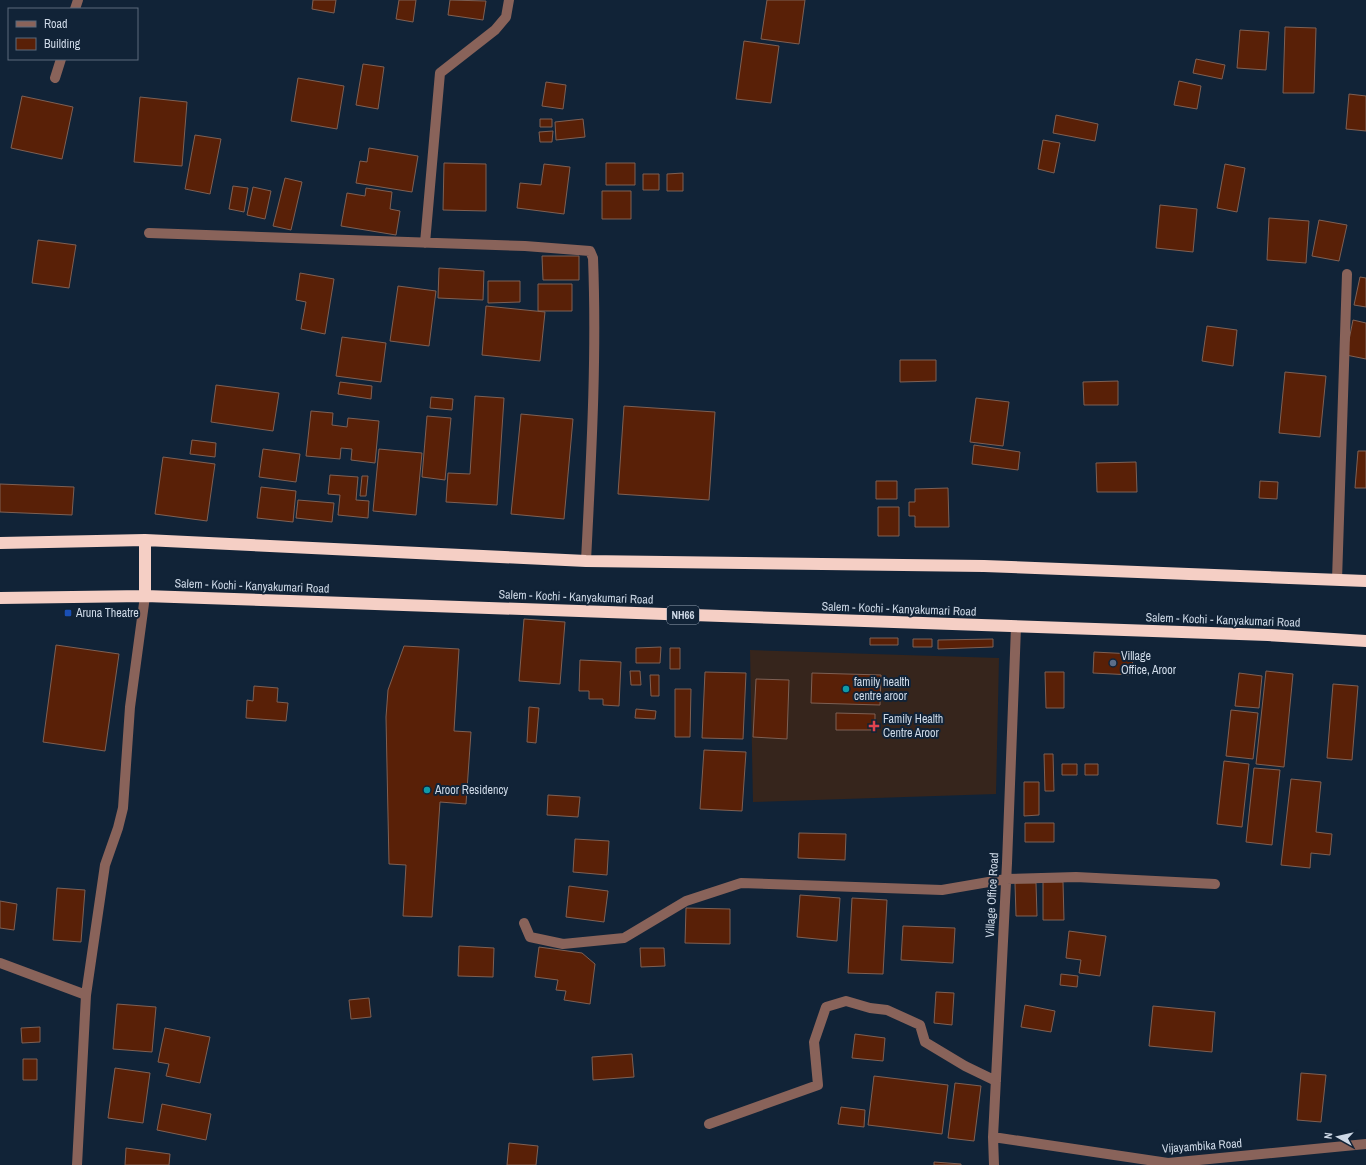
<svg xmlns="http://www.w3.org/2000/svg" width="1366" height="1165" font-family="'Archivo Narrow',sans-serif">
	<style>
		.medical { fill: #36251c }
		.building { fill: #592007; stroke: #7e6054 }
		.lines { fill: none; stroke-linecap: round; stroke-linejoin: round }
		.minor { stroke: #89635a; stroke-width: 10 }
		.highway { stroke: #f5cfc5; stroke-width: 12 }
		.transit-dot { fill: #1a4fb4; stroke: #112337; stroke-width: 1.5 }
		.service-dot { fill: #5c6f8a; stroke: #112337; stroke-width: 1.5 }
		.culture-dot { fill: #0f9aa8; stroke: #112337; stroke-width: 1.5 }
		.health-dot { fill: #e0444e; stroke: #112337; stroke-width: 1.5 }
		.labels { text-anchor: middle; stroke-width: 4; stroke-linejoin: round; paint-order: stroke }
		.shield { fill: #112337; stroke: #95a2b2; stroke-width: 1 }
		.shield-label { font-size: 11px; font-weight: bold; fill: #cdd8e6 }
		.street-label { font-size: 12px; fill: #cdd8e6; stroke: #112337 }
		.poi-label { font-size: 12px; fill: #cdd8e6; stroke: #112337; text-anchor: start }
	</style>
	<rect width="100%" height="100%" fill="#112337"/>
	<!-- medical -->
	<path class="medical" d="M750 650 999 658 996 794 753 802Z"/>
	<!-- building -->
	<path class="building" d="M313 0H336L334 13 312 9Z
		M399 0H416L413 22 396 19Z
		M450 0 486 1 483 20 448 15Z
		M767 0H805L799 44 761 39Z
		M1285 27 1316 28 1314 93H1283Z
		M1240 30 1269 32 1266 70 1237 68Z
		M744 41 779 46 771 103 736 99Z
		M1196 59 1225 65 1222 79 1193 73Z
		M363 64 384 67 378 109 356 105Z
		M298 78 344 86 337 129 291 121Z
		M1179 81 1201 86 1197 109 1174 105Z
		M546 82 566 85 563 109 542 106Z
		M1349 94 1366 96V131L1346 129Z
		M22 96 73 107 62 159 11 148Z
		M140 97 187 102 182 166 134 162Z
		M1056 115 1098 124 1095 141 1053 133Z
		M540 119H552V127H540Z
		M583 119 585 137 556 140 555 122Z
		M553 131 552 142H540L539 132Z
		M195 135 221 139 210 194 185 189Z
		M1043 140 1060 143 1054 173 1038 169Z
		M369 148 418 156 412 192 356 183 360 161 367 162Z
		M444 163 486 164V211L443 210Z
		M606 163H635V185H606Z
		M544 164 570 167 564 214 517 208 520 183 541 185Z
		M1225 164 1245 168 1237 212 1217 208Z
		M683 173V191H667V174Z
		M643 174H659V190H643Z
		M285 178 302 182 291 230 273 226Z
		M233 186 248 188 244 212 229 209Z
		M253 187 271 191 265 219 247 215Z
		M366 188 392 192 390 209 400 211 396 235 341 226 347 193 365 196Z
		M602 191H631V219H602Z
		M1160 205 1197 209 1193 252 1156 248Z
		M1269 218 1309 221 1306 263 1267 260Z
		M1319 220 1347 225 1339 261 1312 256Z
		M38 240 76 245 69 288 32 283Z
		M542 256H579V280H543Z
		M439 268 484 271 483 300 438 298Z
		M300 273 334 279 325 334 301 329 306 302 296 300Z
		M1360 277 1366 278V307L1354 305Z
		M488 281H520V302L488 303Z
		M538 284H572V311H538Z
		M398 286 436 291 429 346 390 341Z
		M486 306 545 312 540 361 482 355Z
		M1353 320 1366 323V359L1346 355Z
		M1207 326 1237 330 1233 366 1202 361Z
		M342 337 386 343 381 382 336 376Z
		M900 360H936V381L900 382Z
		M1285 372 1326 376 1320 437 1279 433Z
		M1118 381V405H1084L1083 382Z
		M340 382 372 386 371 399 338 394Z
		M216 385 279 393 273 431 211 422Z
		M475 396 504 398 497 505 446 502 448 473 470 474Z
		M431 397 453 399 452 410 430 408Z
		M976 398 1009 402 1003 446 970 442Z
		M624 406 715 412 709 500 618 494Z
		M311 411 333 413 332 425 347 427 348 418 379 421 375 463 351 460 352 449 341 448 340 459 306 456Z
		M521 414 573 419 564 519 511 514Z
		M427 416 451 418 445 480 422 477Z
		M192 440 216 443 215 457 190 454Z
		M974 445 1020 452 1018 470 972 464Z
		M263 449 300 454 296 482 259 477Z
		M379 449 422 453 416 515 373 511Z
		M1358 451H1366V488H1355Z
		M163 457 215 464 207 521 155 514Z
		M1136 462 1137 492H1097L1096 463Z
		M330 475 358 477 356 500 369 501 368 518 338 515 340 495 328 494Z
		M362 476H368L366 496H360Z
		M876 481H897V499H876Z
		M1260 481 1278 482 1277 499 1259 498Z
		M0 484 74 487 72 515 0 512Z
		M261 487 296 491 293 522 257 518Z
		M948 488 949 527H915V516H909V502H915V489Z
		M298 500 334 503 332 522 296 518Z
		M878 507H899V536H878Z
		M524 619 565 622 560 684 519 681Z
		M870 638H898V645H870Z
		M913 639H932V647H913Z
		M993 639V647L938 649V640Z
		M56 645 119 654 105 751 43 742Z
		M404 646 459 649 454 731 471 732 466 804 440 802 432 917 403 916 406 865 389 864 386 717 388 690Z
		M661 647 660 663H636V648Z
		M670 648H680V669H670Z
		M1094 652 1133 654 1132 675 1093 673Z
		M580 660 621 662 619 706 603 705V699H589V691H579Z
		M630 671H640L641 685H631Z
		M1266 671 1293 674 1284 767 1256 764Z
		M705 672 746 673 743 739 702 738Z
		M1045 672H1064V708H1046Z
		M812 673 881 675 880 705 811 703Z
		M1239 673 1262 676 1259 708 1235 706Z
		M650 675H659V696H651Z
		M756 679 789 680 787 739 753 737Z
		M1333 684 1358 686 1352 760 1327 758Z
		M254 686 278 688 277 702 288 703 286 721 246 718 247 700 253 701Z
		M675 689H691L690 737H675Z
		M529 707 539 708 536 743 527 742Z
		M636 709 656 711 655 719 635 718Z
		M1231 710 1258 713 1253 759 1226 756Z
		M836 713 875 714V730H836Z
		M704 750 746 752 742 811 700 809Z
		M1044 754H1053L1054 791H1045Z
		M1224 761 1249 764 1242 827 1217 824Z
		M1062 764H1077V775H1062Z
		M1085 764H1098V775H1085Z
		M1254 768 1280 770 1272 845 1246 842Z
		M1291 779 1321 782 1316 832 1332 834 1330 855 1311 853 1310 868 1281 865Z
		M1024 782H1039V815L1024 816Z
		M548 795 580 797 578 817 547 815Z
		M1025 823H1054V842H1025Z
		M799 833 846 834 845 860 798 858Z
		M575 839 609 841 607 875 573 872Z
		M1043 882H1063L1064 920H1043Z
		M1015 883H1036L1037 916H1016Z
		M569 886 608 891 604 922 566 917Z
		M57 888 85 890 81 942 53 940Z
		M800 895 840 898 837 941 797 937Z
		M852 898 887 900 883 974 848 973Z
		M0 901 17 904 14 930 0 928Z
		M686 908 730 909V944L685 943Z
		M903 926 955 928 953 963 901 960Z
		M1069 931 1106 936 1100 976 1079 973 1081 960 1066 958Z
		M459 946 494 948 493 977 458 976Z
		M539 947 582 953 595 964 590 1004 564 1000 566 991 556 990 558 980 535 977Z
		M640 948H664L665 966 641 967Z
		M1061 974 1078 976 1077 987 1060 985Z
		M936 992 954 993 952 1025 934 1023Z
		M369 998 371 1017 351 1019 349 1000Z
		M117 1004 156 1007 152 1052 113 1049Z
		M1025 1005 1055 1011 1051 1032 1021 1027Z
		M1153 1006 1215 1012 1212 1052 1149 1046Z
		M40 1027V1042L22 1043 21 1028Z
		M165 1028 210 1037 200 1083 166 1076 169 1064 158 1062Z
		M855 1034 885 1038 883 1061 852 1058Z
		M632 1054 634 1077 593 1080 592 1057Z
		M23 1059H37V1080H23Z
		M115 1068 150 1073 143 1123 108 1118Z
		M1301 1073 1326 1075 1321 1122 1297 1120Z
		M874 1076 948 1085 942 1134 868 1125Z
		M955 1083 981 1086 974 1141 948 1138Z
		M162 1104 211 1114 206 1140 157 1130Z
		M841 1107 865 1110 864 1127 838 1124Z
		M509 1143 538 1146 536 1165H507Z
		M126 1148 170 1154 169 1165H125Z
		M934 1162 961 1164V1165H934Z"/>
	<g class="lines">
		<!-- minor -->
		<path class="minor" d="M75 9 78 0
			M55 78 61 59
			M149 233 525 246 590 251 593 258C597 359 591 460 586 561
			M425 243 440 73 495 30 506 17 509 0
			M1337 580 1347 274
			M524 923 530 937 563 944 624 938 686 901 741 883 942 890 1006 879 1076 877 1215 884
			M0 963 86 995
			M709 1124 818 1085 814 1042 826 1007 846 1001 870 1008 887 1010 920 1025 925 1042 965 1066 996 1081
			M993 1137 1168 1163 1366 1144
			M77 1165 86 995 105 865 118 828 123 808 130 707 145 596
			M994 1165 993 1137 1007 863 1016 627"/>
		<!-- highway -->
		<path class="highway" d="M0 543 145 540 586 561 984 566 1366 581
			M145 596V540
			M0 598 145 596 1268 635 1366 641"/>
	</g>
	<!-- markers -->
	<rect class="transit-dot" x="64" y="609" width="8" height="8" rx="2"/>
	<circle class="service-dot" cx="1113" cy="663" r="4"/>
	<g class="culture-dot">
		<circle cx="846" cy="689" r="4"/>
		<circle cx="427" cy="790" r="4"/>
	</g>
	<path class="health-dot" d="M872 720h4v4h4v4h-4v4h-4v-4h-4v-4h4z"/>
	<g class="labels">
		<!-- shield labels -->
		<rect class="shield" x="667" y="606" width="32" height="18" rx="3"/>
		<g class="shield-label">
			<text x="683" y="619">NH66</text>
		</g>
		<!-- street labels -->
		<g class="street-label">
			<text transform="translate(252 586) rotate(2)" y="4">Salem - Kochi - Kanyakumari Road</text>
			<text transform="translate(576 597) rotate(2)" y="4">Salem - Kochi - Kanyakumari Road</text>
			<text transform="translate(899 609) rotate(2)" y="4">Salem - Kochi - Kanyakumari Road</text>
			<text transform="translate(1223 620) rotate(2)" y="4">Salem - Kochi - Kanyakumari Road</text>
			<text transform="translate(992 895) rotate(-87)" y="4">Village Office Road</text>
			<text transform="translate(1202 1146) rotate(-4)" y="4">Vijayambika Road</text>
		</g>
		<!-- poi labels -->
		<g class="poi-label">
			<text x="76" y="617">Aruna Theatre</text>
			<text x="1121" y="660">Village<tspan x="1121" dy="14">Office, Aroor</tspan></text>
			<text x="854" y="686">family health<tspan x="854" dy="14">centre aroor</tspan></text>
			<text x="883" y="723">Family Health<tspan x="883" dy="14">Centre Aroor</tspan></text>
			<text x="435" y="794">Aroor Residency</text>
		</g>
	</g>
	<!-- legend -->
	<rect x="8" y="8" width="130" height="52" fill="#112337" stroke="#5c6b7d"/>
	<rect x="16" y="21" width="20" height="6" fill="#89635a" stroke="#5c6b7d"/>
	<text x="44" y="28" font-size="12" fill="#cdd8e6">Road</text>
	<rect x="16" y="38" width="20" height="12" fill="#592007" stroke="#5c6b7d"/>
	<text x="44" y="48" font-size="12" fill="#cdd8e6">Building</text>
	<!-- north arrow -->
	<g transform="translate(1338 1137) rotate(278)" stroke="#112337" stroke-width="3" paint-order="stroke">
	<path d="M0-3L7 15L0 10L-7 15Z" fill="#cdd8e6"/>
	<text y="-6" font-size="11" font-weight="bold" text-anchor="middle" fill="#cdd8e6">N</text>
	</g>
</svg>
